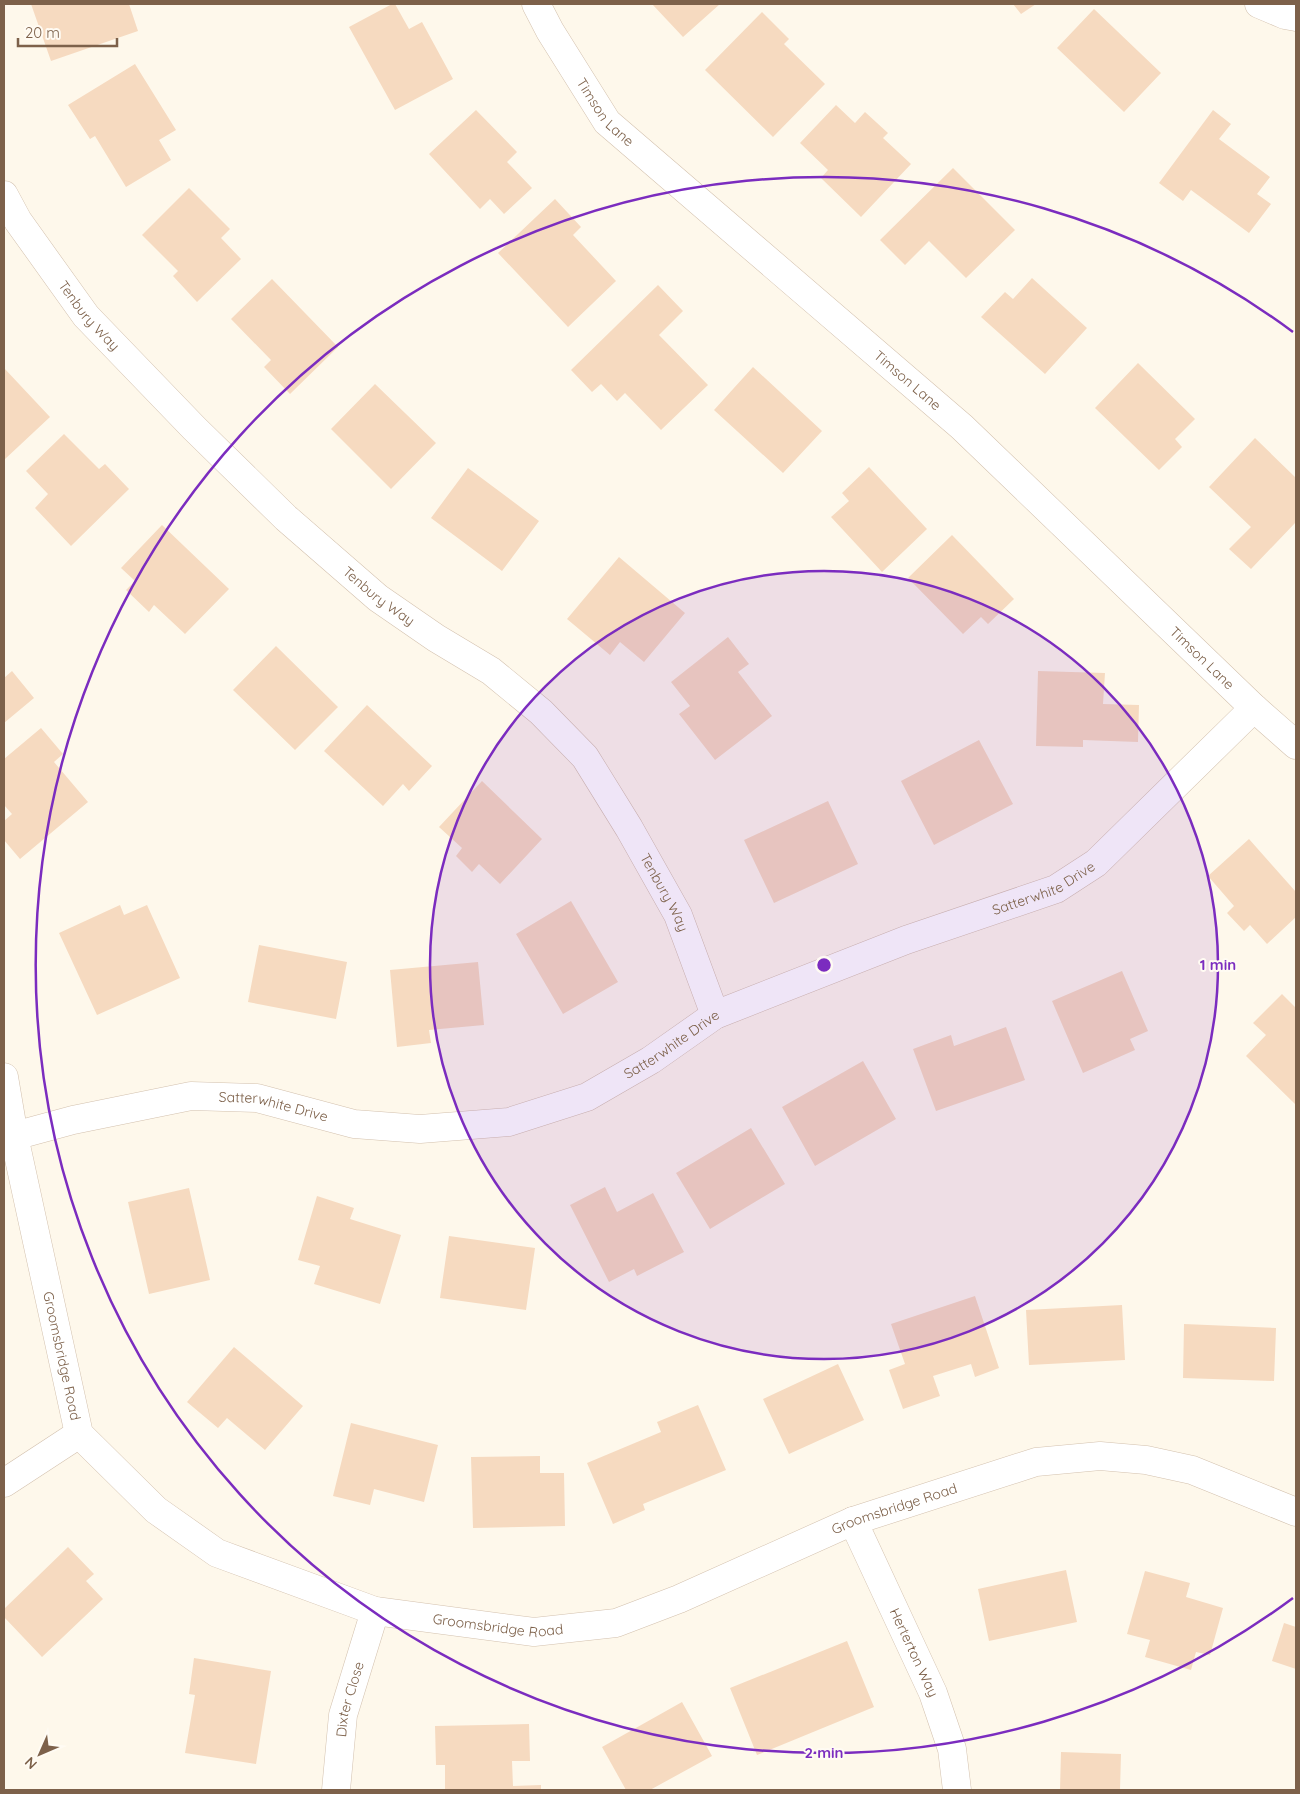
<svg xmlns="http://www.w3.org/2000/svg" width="1300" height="1794" font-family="Quicksand,sans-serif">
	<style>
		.building { fill: #f6dac0 }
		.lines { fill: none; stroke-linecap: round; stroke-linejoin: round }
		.minor-casing { stroke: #d3c1ae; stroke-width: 29 }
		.minor { stroke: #fff; stroke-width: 28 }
		.ring { fill: none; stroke: #7b2cbf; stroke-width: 2.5 }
		.labels { text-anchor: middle; stroke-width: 4; stroke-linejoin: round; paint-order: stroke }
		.street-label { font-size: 14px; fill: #7d614a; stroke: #fffbf3 }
		.centre { fill: #7b2cbf; stroke: #fffbf3; stroke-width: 2.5 }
		.ring-label { font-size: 15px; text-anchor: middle; font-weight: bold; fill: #7b2cbf; stroke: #fffbf3; stroke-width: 4; stroke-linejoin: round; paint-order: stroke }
	</style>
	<rect width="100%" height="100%" fill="#fef8eb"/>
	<!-- building -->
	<path class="building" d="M31 4H129L138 31 51 61Z
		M392 4H395L409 29 422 22 453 79 395 110 349 27Z
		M652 4H720L683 37Z
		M1013 4H1036L1021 14Z
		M1094 9 1161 73 1124 112 1057 48Z
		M762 12 789 39 784 44 825 84 773 137 705 70Z
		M135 64 176 130 159 140 171 160 126 187 95 136 90 139 68 105Z
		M836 105 855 123 865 112 888 133 883 138 911 164 861 217 821 178 828 170 800 143Z
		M476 110 517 152 507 162 532 188 504 214 490 199 480 209 429 154Z
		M1213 110 1231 124 1219 139 1270 177 1257 194 1271 204 1249 233 1191 190 1183 201 1159 183Z
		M953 168 1015 230 966 278 929 241 905 265 880 240Z
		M189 188 230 229 221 238 241 259 197 302 173 276 178 271 142 235Z
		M555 199 581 227 573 235 616 281 568 327 498 253Z
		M1032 278 1087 328 1045 374 981 317 1005 292 1013 299Z
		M272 279 338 347 290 394 264 367 271 360 231 319Z
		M658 285 683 311 659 335 708 385 661 430 625 393 617 401 601 384 592 392 571 370Z
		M1138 363 1195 419 1175 439 1182 447 1159 470 1095 408Z
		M753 367 822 431 783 473 714 410Z
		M4 368 50 417 4 460Z
		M375 384 436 443 391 489 331 429Z
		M64 434 99 469 105 464 129 489 71 546 35 508 48 494 26 471Z
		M1255 438 1296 478V522L1251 569 1229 549 1251 527 1209 487Z
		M869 467 927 529 882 572 831 517 849 501 842 493Z
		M468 468 539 521 502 571 431 518Z
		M162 525 229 589 185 634 154 605 149 612 126 590 135 581 121 568Z
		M952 535 1014 599 988 624 981 617 963 634 908 578Z
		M619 557 685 613 644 662 620 642 610 655 567 619Z
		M728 637 749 664 738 672 772 716 715 760 679 714 690 706 671 682Z
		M276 646 338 707 295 750 233 690Z
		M12 671 34 698 4 723V678Z
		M1038 671 1105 673 1103 704 1139 705 1138 742 1083 740V747L1036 746Z
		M367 705 432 766 409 791 403 784 383 806 324 751Z
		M41 728 63 754 54 762 88 802 20 859 4 840V821L12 814 4 805V759Z
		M979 740 1013 804 934 845 901 781Z
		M482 781 542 839 500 884 479 864 472 872 456 856 462 848 439 827Z
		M828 801 858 864 774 903 744 840Z
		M1249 839 1296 892V917L1267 944 1250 925 1244 931 1227 913 1234 906 1208 876Z
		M571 901 618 982 563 1014 516 934Z
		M120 905 124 915 147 905 180 978 97 1015 59 933Z
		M259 945 347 962 336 1019 248 1002Z
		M478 962 484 1025 429 1030 431 1043 397 1047 390 970Z
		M1122 971 1148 1031 1130 1039 1135 1050 1083 1073 1052 1001Z
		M1282 994 1296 1008V1105L1246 1056 1266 1035 1253 1023Z
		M1006 1027 1025 1080 936 1111 913 1049 951 1035 954 1046Z
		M863 1061 896 1119 815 1166 782 1107Z
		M751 1128 785 1184 710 1229 676 1173Z
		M605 1187 617 1212 653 1193 684 1252 637 1276 634 1269 609 1282 570 1205Z
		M189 1188 210 1280 149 1294 128 1202Z
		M317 1196 354 1208 350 1219 401 1235 380 1304 314 1284 320 1266 298 1260Z
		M449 1236 535 1248 526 1310 440 1298Z
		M975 1296 999 1368 975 1377 971 1364 933 1376 940 1396 903 1409 889 1370 905 1364 891 1324Z
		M1122 1305 1125 1360 1029 1365 1026 1310Z
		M1184 1324 1276 1328 1274 1381 1183 1378Z
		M234 1347 303 1406 265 1450 227 1418 218 1428 187 1402Z
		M838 1364 864 1420 789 1454 763 1399Z
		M698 1405 726 1470 643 1504 645 1510 613 1524 587 1463 661 1432 657 1422Z
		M351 1423 438 1445 424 1502 374 1489 370 1505 333 1496Z
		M540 1456V1473H564L565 1526 473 1528 471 1457Z
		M68 1547 94 1574 86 1581 103 1599 42 1657 4 1617V1609Z
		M1066 1570 1077 1622 989 1641 978 1589Z
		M1145 1571 1190 1583 1186 1597 1223 1608 1210 1655 1196 1652 1191 1670 1145 1657 1150 1640 1127 1634Z
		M1284 1623 1296 1627V1669L1272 1661Z
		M847 1641 874 1707 757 1755 730 1688Z
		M194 1658 271 1671 256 1764 185 1753 195 1695 189 1694Z
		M682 1702 712 1756 650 1790H626L602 1747Z
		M529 1724 530 1761H512L513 1786 541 1785V1790H445V1765H436L435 1726Z
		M1061 1752 1121 1754 1120 1790H1060Z"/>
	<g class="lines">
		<!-- minor casing -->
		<g class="minor-casing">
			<g id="minor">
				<path id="s1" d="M536 4 550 31 607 122 962 427 1254 708 1296 745"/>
				<path d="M1259 4 1285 15 1296 17"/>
				<path id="s2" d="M4 195 18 221 86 316 194 428 286 518 378 598 436 638 491 671 541 712 585 757 629 828 678 915 715 1015"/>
				<path id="s3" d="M4 1077 14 1136 79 1434 156 1510 217 1553 375 1611 534 1632 616 1623 679 1599 853 1521 1036 1462 1100 1456 1146 1460 1192 1470 1296 1512"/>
				<path id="s4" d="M14 1136 73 1120 191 1096 257 1098 354 1124 420 1129 509 1122 587 1097 651 1060 715 1015 906 940 1056 889 1096 863 1254 708"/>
				<path d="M4 1483 79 1434"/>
				<path id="s5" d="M853 1521 933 1693 952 1749 957 1790"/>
				<path id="s6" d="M336 1790 343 1715 375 1611"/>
			</g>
		</g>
		<!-- minor -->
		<use href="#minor" class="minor"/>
	</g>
	<!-- distance rings -->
	<circle cx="824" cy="965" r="394" fill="#7b2cbf" fill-opacity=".12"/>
	<g class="ring">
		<circle cx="824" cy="965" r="394"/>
		<path d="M1293 1598A788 788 0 1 1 1293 332"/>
	</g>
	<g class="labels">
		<!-- street labels -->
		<g class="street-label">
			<text dy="5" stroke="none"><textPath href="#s1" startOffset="129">Timson Lane</textPath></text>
			<text dy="5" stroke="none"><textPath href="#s2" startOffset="148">Tenbury Way</textPath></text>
			<text dy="5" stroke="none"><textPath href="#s1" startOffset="534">Timson Lane</textPath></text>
			<text dy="5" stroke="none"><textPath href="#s2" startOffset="552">Tenbury Way</textPath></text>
			<text dy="5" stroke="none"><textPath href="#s1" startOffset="939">Timson Lane</textPath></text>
			<text dy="5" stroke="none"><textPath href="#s4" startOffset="1090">Satterwhite Drive</textPath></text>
			<text dy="5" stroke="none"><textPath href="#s2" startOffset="972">Tenbury Way</textPath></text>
			<text dy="5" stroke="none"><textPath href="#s4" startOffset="685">Satterwhite Drive</textPath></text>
			<text dy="5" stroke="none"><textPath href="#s4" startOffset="265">Satterwhite Drive</textPath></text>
			<text dy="5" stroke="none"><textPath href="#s3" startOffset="285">Groomsbridge Road</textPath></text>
			<text dy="5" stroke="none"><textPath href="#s3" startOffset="1260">Groomsbridge Road</textPath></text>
			<text dy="5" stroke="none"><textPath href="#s3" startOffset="840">Groomsbridge Road</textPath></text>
			<text dy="5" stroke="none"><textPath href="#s5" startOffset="145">Herterton Way</textPath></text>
			<text dy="5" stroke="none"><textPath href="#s6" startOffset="92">Dixter Close</textPath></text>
		</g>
	</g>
	<circle cx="824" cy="965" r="8" class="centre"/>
	<g class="ring-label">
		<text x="1218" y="970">1 min</text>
		<text x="824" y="1758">2 min</text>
	</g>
	<!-- border -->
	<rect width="1300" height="1794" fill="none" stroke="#7d614a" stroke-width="10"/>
	<!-- north arrow -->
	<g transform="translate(40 1754) rotate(225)" stroke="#fffbf3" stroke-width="4" paint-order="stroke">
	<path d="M0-4L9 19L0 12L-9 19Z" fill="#7d614a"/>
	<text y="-8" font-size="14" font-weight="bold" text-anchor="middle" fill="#7d614a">N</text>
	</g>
	<!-- scale -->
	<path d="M18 38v8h99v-8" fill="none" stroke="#7d614a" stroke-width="2.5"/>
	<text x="25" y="38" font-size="15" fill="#7d614a" stroke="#fffbf3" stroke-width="4" paint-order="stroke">20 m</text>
</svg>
